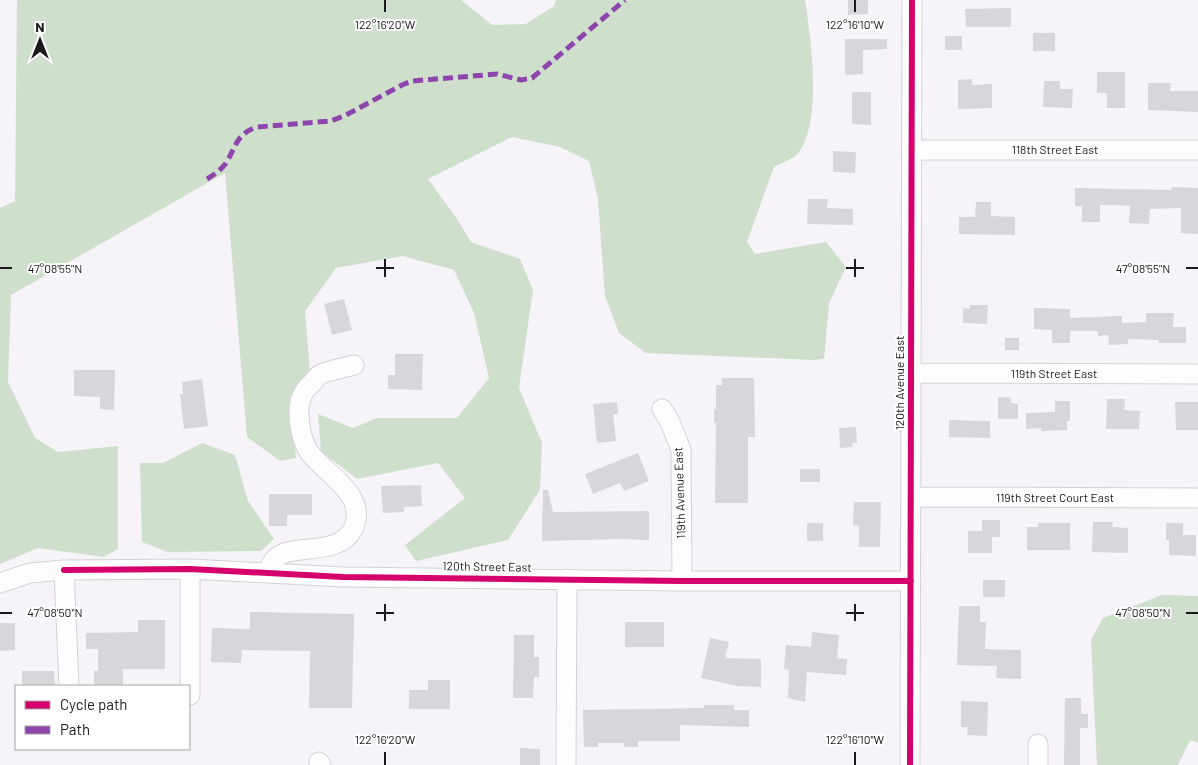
<svg xmlns="http://www.w3.org/2000/svg" width="1198" height="765" font-family="Barlow,sans-serif">
	<style>
		.green { fill: #cedfcb }
		.building { fill: #d8d6da }
		.lines { fill: none; stroke-linecap: round; stroke-linejoin: round }
		.minor-casing { stroke: #d3d1d5; stroke-width: 21 }
		.minor { stroke: #fefdfe; stroke-width: 19 }
		.quiet { stroke: #8e44ad; stroke-width: 5; stroke-dasharray: 10 5; stroke-linecap: butt }
		.cycleway-casing { stroke: #fff; stroke-width: 9 }
		.cycleway { stroke: #d6006c; stroke-width: 6 }
		.ticks { fill: none; stroke: #19181a; stroke-width: 2 }
		.labels { text-anchor: middle; stroke-width: 4; stroke-linejoin: round; paint-order: stroke }
		.street-label { font-size: 12px; fill: #19181a; stroke: #fff }
		.ticks-label { font-size: 12px; text-anchor: middle; fill: #19181a; stroke: #fff; stroke-width: 4; stroke-linejoin: round; paint-order: stroke }
	</style>
	<rect width="100%" height="100%" fill="#f6f4f9"/>
	<!-- green -->
	<path class="green" d="M17 0H461L492 25 526 24 554 6 556 0H805C811 40 822 116 800 151 796 158 781 163 774 167L747 242 755 254 826 242 846 267 829 303 824 359 813 360 646 353 619 333 605 296 598 199 589 161 560 147 512 137 428 179 457 219 471 242 520 259 533 290 519 388 542 443 540 490 508 540 416 561 405 545 465 498 438 463 357 479 321 451 318 414 353 428 377 418H457L489 378 474 313 454 270 403 256 336 268 305 311 310 372 290 397 296 458 280 461 247 437 225 173 11 295 8 382 35 438 58 452 118 446V549L104 557 38 548 0 564V208L15 201Z
		M202 443 235 455 248 501 274 539 261 551 168 552 142 542 140 463H163Z
		M1162 595 1198 596V743L1190 740 1178 765H1097L1091 640 1103 618Z"/>
	<!-- building -->
	<path class="building" d="M848 0H868V14L848 15Z
		M1011 8V27H966L965 9Z
		M1033 33H1055V51H1033Z
		M945 36H962V50H945Z
		M845 39H887V49L863 50V74L845 75Z
		M1097 72H1125V108H1107V93H1097Z
		M972 79V85L992 84V108L958 109V80Z
		M1044 81H1060V89H1073L1072 108 1043 107Z
		M1148 83H1171L1170 91H1198V112L1148 110Z
		M852 92H871V125L852 124Z
		M833 151 856 152 855 173 833 172Z
		M1172 187 1198 188V234L1181 233V208L1150 209 1149 224 1129 223 1130 206 1116 205H1100V222H1082V206H1075V188L1171 190Z
		M808 199H828L827 208 853 209V225L807 224Z
		M976 202H991V216L1015 217V235L959 234V217H975Z
		M344 299 352 330 332 335 324 304Z
		M970 305H988L987 324 963 323V308L970 309Z
		M1034 308 1070 309V318L1122 316V323L1146 322V313H1174L1173 327H1186V343H1159L1158 340 1128 339V344L1109 345 1108 335 1098 336V331H1070V343H1052V330L1034 329Z
		M1005 338H1019V350H1005Z
		M395 354H423L422 390 388 389V375H395Z
		M74 370H115L114 410 100 409V397L74 396Z
		M722 378H754L755 437H748V503H715L716 423H714V409H716V385H722Z
		M202 379 208 426 184 429 180 394H183L182 382Z
		M998 397 1011 398V403L1018 404V419H998Z
		M1107 399H1125L1124 410 1140 411 1139 429H1106Z
		M1055 401H1070V421H1067V430L1041 431V428L1026 429V413L1055 412Z
		M617 402 618 414H613L616 441 597 443 593 404Z
		M1175 402H1198V430H1176Z
		M949 420 990 421V438L949 437Z
		M856 427 857 443H852L853 447 840 448 839 428Z
		M638 453 649 481 624 491 620 483 593 494 585 474Z
		M800 469H820V482H800Z
		M421 485 422 506 404 507V512L383 513 381 486Z
		M543 490H548L553 512 649 511V540L623 539 542 541Z
		M269 494H312V515H287V526H269Z
		M854 502H881L880 547H859V526L853 525Z
		M982 520H1000V537H992V553H968V531H982Z
		M1093 522H1113L1112 527 1128 528V553L1092 552Z
		M807 523H823V541H807Z
		M1038 523H1070V550H1027V527H1038Z
		M1166 523H1183V535H1196V556L1169 555V540H1166Z
		M983 580H1005V597H983Z
		M959 606H980V622H986L985 649 1021 650V679L996 678 997 666 957 665Z
		M250 612 354 614 352 708H309L310 651 242 650 241 663 211 662 212 628 250 629Z
		M138 620H165V669H123V686H94V671H98V649H86V633L138 632Z
		M625 622H664V647H625Z
		M0 623H15V650L0 651Z
		M812 632 839 635 837 658 847 659 846 675 807 672 805 702 788 698 789 670 784 669 786 645 811 647Z
		M514 635H534V657H539V677H534L533 698H513Z
		M710 638 729 642 725 658 761 659V687L738 686 701 678Z
		M22 671H54L55 686H22Z
		M428 680H450V709H409V690H428Z
		M1065 698H1081V714H1088V728H1080V765H1064Z
		M961 701 988 702 987 736 967 735 968 727H961Z
		M704 705H734V710H749V727L680 725V741H638V747H624V743H598V747H584L583 710 704 708Z
		M520 748 540 749V765H520Z"/>
	<g class="lines">
		<!-- minor casing -->
		<g class="minor-casing">
			<path id="minor" d="M912 150H1198
				M911 373 1198 374
				M662 409 670 422 681 450 682 581
				M911 497 1198 498
				M190 569V695
				M64 570 69 686
				M267 573C270 566 273 559 280 555 298 545 340 555 353 529 369 495 325 474 309 452 300 438 295 409 303 394 305 389 310 385 313 382 315 379 317 376 321 374 331 370 343 368 354 365
				M0 583 30 573 64 570 190 569 343 577 682 581H911
				M1038 744V765
				M319 762 321 765
				M566 765 567 579
				M910 765 912 0"/>
		</g>
		<!-- minor -->
		<use href="#minor" class="minor"/>
		<!-- quiet -->
		<path class="quiet" d="M207 179C214 175 221 170 226 163 236 147 236 134 257 127L331 121 346 115 402 85 412 81 497 74 521 80 532 78 625 0"/>
		<!-- cycleway casing -->
		<g class="cycleway-casing">
			<path id="cycleway" d="M64 570 190 569 343 577 682 581H911
				M910 765 912 0"/>
		</g>
		<!-- cycleway -->
		<use href="#cycleway" class="cycleway"/>
	</g>
	<!-- ticks -->
	<path class="ticks" d="M385 0V12M855 0V12M385 259V277M855 259V277M0 268H12M376 268H394M846 268H864M1186 268H1198M385 604V621M855 604V621M0 613H12M376 613H394M846 613H864M1186 613H1198M385 752V765M855 752V765"/>
	<g class="labels">
		<!-- street labels -->
		<g class="street-label">
			<text x="1055" y="154">118th Street East</text>
			<text x="1054" y="378">119th Street East</text>
			<text transform="translate(900 383) rotate(-90)" y="4">120th Avenue East</text>
			<text transform="translate(680 493) rotate(-92)" y="4">119th Avenue East</text>
			<text x="1055" y="502">119th Street Court East</text>
			<text transform="translate(487 567) rotate(1)" y="4">120th Street East</text>
		</g>
	</g>
	<g class="ticks-label">
		<text x="385" y="29">122°16'20"W</text>
		<text x="855" y="29">122°16'10"W</text>
		<text x="55" y="273">47°08'55"N</text>
		<text x="1143" y="273">47°08'55"N</text>
		<text x="55" y="617">47°08'50"N</text>
		<text x="1143" y="617">47°08'50"N</text>
		<text x="385" y="744">122°16'20"W</text>
		<text x="855" y="744">122°16'10"W</text>
	</g>
	<!-- legend -->
	<rect x="15" y="685" width="175" height="65" fill="#ffffff" stroke="#a3a3a3"/>
	<rect x="25" y="701" width="25" height="8" fill="#d6006c" stroke="#a3a3a3"/>
	<text x="60" y="710" font-size="15" fill="#19181a">Cycle path</text>
	<rect x="25" y="726" width="25" height="8" fill="#8e44ad" stroke="#a3a3a3"/>
	<text x="60" y="735" font-size="15" fill="#19181a">Path</text>
	<!-- north arrow -->
	<g transform="translate(40 40)" stroke="#ffffff" stroke-width="4" paint-order="stroke">
	<path d="M0-4L9 19L0 12L-9 19Z" fill="#19181a"/>
	<text y="-8" font-size="14" font-weight="bold" text-anchor="middle" fill="#19181a">N</text>
	</g>
</svg>
